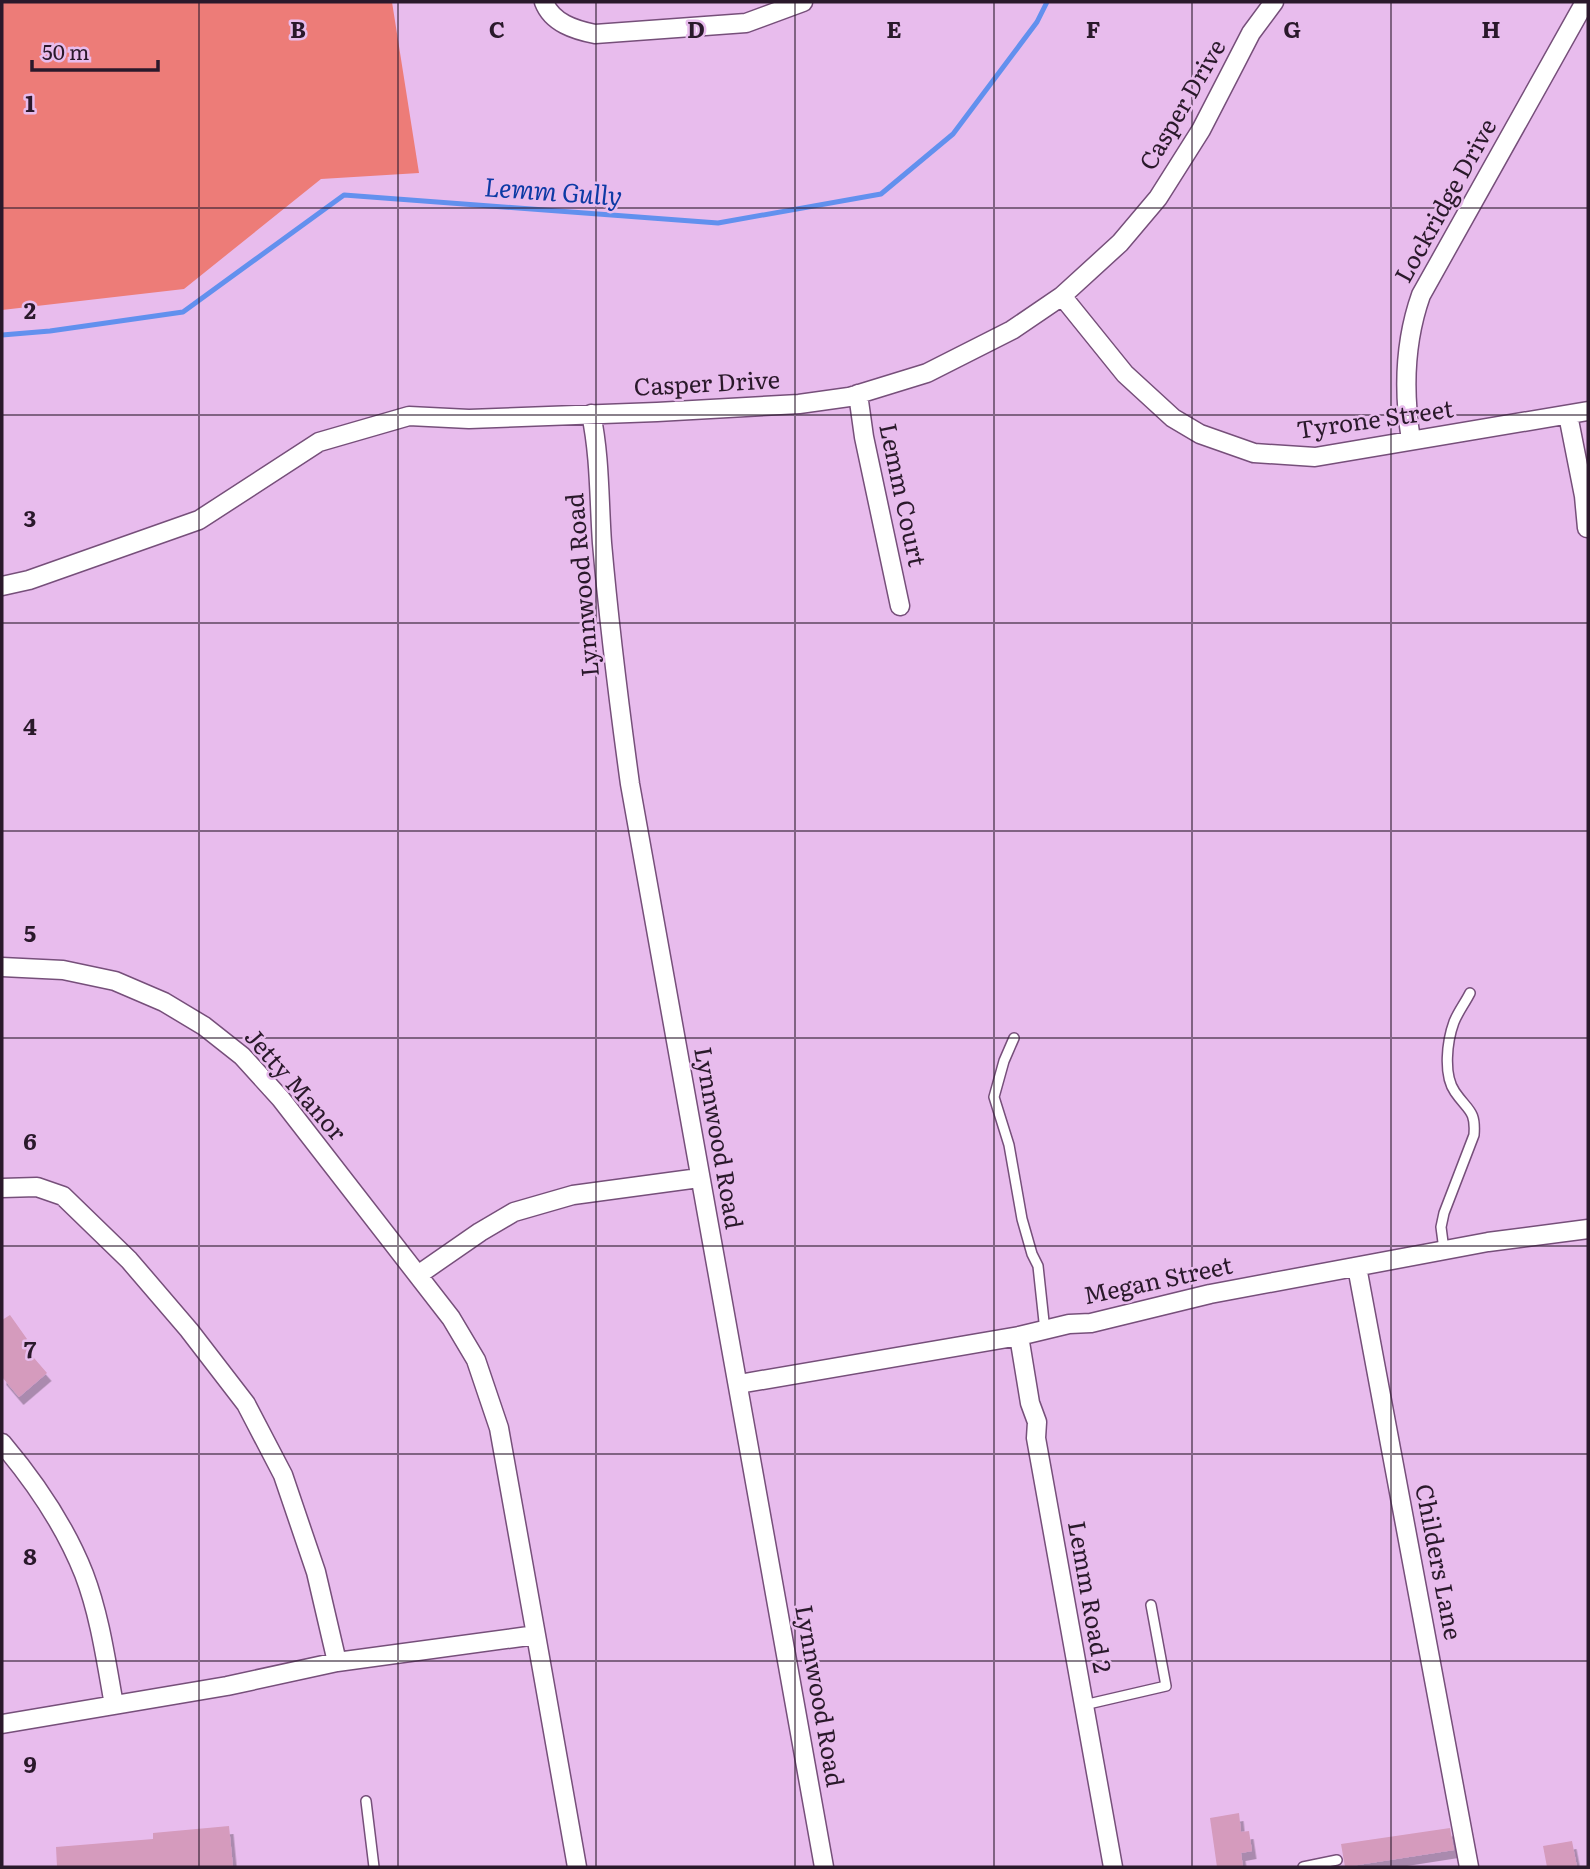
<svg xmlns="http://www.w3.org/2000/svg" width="1590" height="1869" font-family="Literata,serif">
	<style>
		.green { fill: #ed7c78 }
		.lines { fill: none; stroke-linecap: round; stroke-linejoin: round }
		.stream { stroke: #6290ee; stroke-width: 5 }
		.building { fill: #d59bbd; filter: url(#shadow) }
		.lane-casing { stroke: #764f7a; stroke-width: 12 }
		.street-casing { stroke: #764f7a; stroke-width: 21 }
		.lane { stroke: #fff; stroke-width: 9 }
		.street { stroke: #fff; stroke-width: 18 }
		.grid { fill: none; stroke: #2a192b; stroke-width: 2; stroke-opacity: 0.55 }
		.labels { text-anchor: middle; stroke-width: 5; stroke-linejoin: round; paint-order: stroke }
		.street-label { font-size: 24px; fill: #2a192b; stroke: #e8bced }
		.water-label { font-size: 26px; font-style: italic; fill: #0d3aa5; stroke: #e8bced }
		.grid-label { font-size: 23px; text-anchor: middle; font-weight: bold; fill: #2a192b; stroke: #e8bced; stroke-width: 5; stroke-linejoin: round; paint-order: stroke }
	</style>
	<defs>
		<filter id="shadow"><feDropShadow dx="4.5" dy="8" stdDeviation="0" flood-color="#0004"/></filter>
	</defs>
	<rect width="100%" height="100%" fill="#e8bced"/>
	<!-- green -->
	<path class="green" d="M2 2H392L419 173 321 179 184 289 2 310Z"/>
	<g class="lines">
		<!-- stream -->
		<path class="stream" d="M2 335 50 331 183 312 344 195 718 223 881 194 953 134 1037 22 1047 2"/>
	</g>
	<!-- building -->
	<path class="building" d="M10 1315 27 1339 21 1343 47 1373 19 1397 2 1377V1320Z
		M1239 1813 1241 1832 1249 1831 1252 1851 1241 1853 1243 1867H1217L1210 1818Z
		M229 1826 233 1867H57L56 1847 153 1839V1833Z
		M1450 1828 1454 1850 1345 1867 1341 1844Z
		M1572 1841 1577 1867H1547L1543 1846Z"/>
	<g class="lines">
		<!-- lane casing -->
		<g class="lane-casing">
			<path id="lane" d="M1014 1038 1004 1061 994 1097 1009 1145 1022 1219 1032 1254 1038 1266 1045 1331
				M1444 1250 1441 1227 1444 1213 1474 1135C1476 1110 1468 1111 1455 1092 1443 1075 1447 1041 1454 1022 1458 1012 1465 1003 1470 993
				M1084 1705 1166 1686 1151 1605
				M366 1801 374 1867
				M1303 1867 1337 1860"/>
		</g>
		<!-- street casing -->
		<g class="street-casing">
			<path id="street" d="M544 2C552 23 575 30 595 34L746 23 803 2
				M1062 296 1125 374 1173 418 1200 434 1254 453 1315 457 1588 411
				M858 394 864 437 900 606
				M591 414C600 456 599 500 602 543 609 623 619 704 630 784L824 1867
				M1568 415 1584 496 1587 528
				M1411 440C1403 390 1404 343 1421 295L1585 2
				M2 586 29 580 199 520 319 442 409 416 469 419 657 412 799 404 849 397 927 373 1012 330 1062 296 1120 243 1158 198 1201 130 1251 33 1274 2
				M2 967 63 970 115 981 164 1002 204 1026 242 1056 281 1099 451 1318 476 1360 499 1428 536 1635 337 1662 227 1686 2 1724
				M2 1188 37 1187 63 1196 129 1260 189 1330 246 1404 283 1475 316 1572 337 1662
				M1357 1267 1469 1867
				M418 1275 480 1232 514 1212 573 1195 699 1178
				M1019 1336 1030 1403 1037 1422 1036 1438 1113 1867
				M739 1384 1019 1336 1069 1324 1091 1323 1210 1294 1488 1242 1588 1229
				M2 1443C35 1482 65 1526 84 1574 100 1616 106 1661 114 1705
				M536 1635 577 1867"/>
		</g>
		<!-- lane -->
		<use href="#lane" class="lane"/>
		<!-- street -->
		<use href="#street" class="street"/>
	</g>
	<!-- grid -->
	<path class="grid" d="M199 2V1867M398 2V1867M596 2V1867M795 2V1867M994 2V1867M1192 2V1867M1391 2V1867M2 208H1588M2 415H1588M2 623H1588M2 831H1588M2 1038H1588M2 1246H1588M2 1454H1588M2 1661H1588"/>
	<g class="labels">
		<!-- street labels -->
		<g class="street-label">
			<text transform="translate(1183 105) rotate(-60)" y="8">Casper Drive</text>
			<text transform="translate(1446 201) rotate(-61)" y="8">Lockridge Drive</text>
			<text transform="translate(707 384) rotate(-3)" y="8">Casper Drive</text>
			<text transform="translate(1375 420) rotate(-8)" y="8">Tyrone Street</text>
			<text transform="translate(902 495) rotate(78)" y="8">Lemm Court</text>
			<text transform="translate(583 585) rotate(-95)" y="8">Lynnwood Road</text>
			<text transform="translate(295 1085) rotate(49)" y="8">Jetty Manor</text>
			<text transform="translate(718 1138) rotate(80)" y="8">Lynnwood Road</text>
			<text transform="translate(1158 1281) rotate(-12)" y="8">Megan Street</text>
			<text transform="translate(1438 1562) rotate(79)" y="8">Childers Lane</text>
			<text transform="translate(1089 1597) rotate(80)" y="8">Lemm Road 2</text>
			<text transform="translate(819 1696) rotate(80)" y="8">Lynnwood Road</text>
		</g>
		<!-- water labels -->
		<g class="water-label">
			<text transform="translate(553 192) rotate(4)" y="9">Lemm Gully</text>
		</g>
	</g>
	<g class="grid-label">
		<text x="298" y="38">B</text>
		<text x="497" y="38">C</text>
		<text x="696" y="38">D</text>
		<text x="894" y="38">E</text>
		<text x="1093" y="38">F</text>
		<text x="1292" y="38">G</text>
		<text x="1491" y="38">H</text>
		<text x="30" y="112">1</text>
		<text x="30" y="319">2</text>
		<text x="30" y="527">3</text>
		<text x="30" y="735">4</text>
		<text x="30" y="942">5</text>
		<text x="30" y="1150">6</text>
		<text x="30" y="1358">7</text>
		<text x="30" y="1565">8</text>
		<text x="30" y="1773">9</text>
	</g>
	<!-- border -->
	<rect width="1590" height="1869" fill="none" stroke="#2a192b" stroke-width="7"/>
	<!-- scale -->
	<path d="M32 60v10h126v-10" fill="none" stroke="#2a192b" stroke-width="3.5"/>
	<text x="42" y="60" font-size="21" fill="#2a192b" stroke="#e8bced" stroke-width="5" paint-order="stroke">50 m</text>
</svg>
